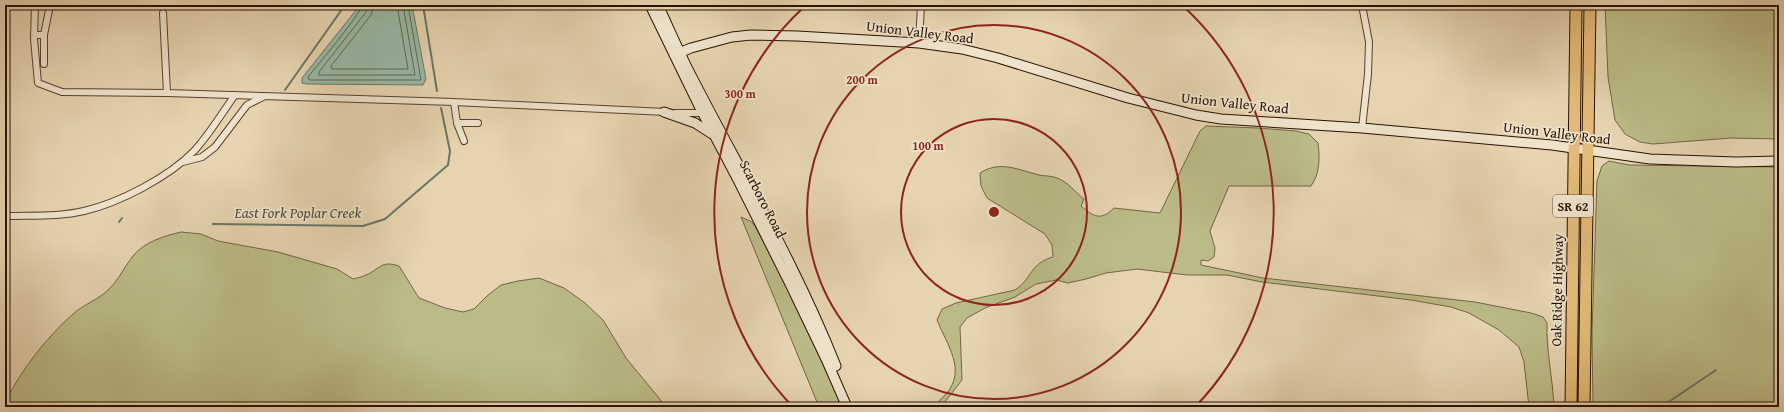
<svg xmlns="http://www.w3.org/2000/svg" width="1784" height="412" font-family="'Gentium Book Plus',serif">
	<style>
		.green { fill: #bbbb87; stroke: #716644 }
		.water { fill: #97b9a5; stroke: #6a7663 }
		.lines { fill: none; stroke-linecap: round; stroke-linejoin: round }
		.shore { stroke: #5f6552; stroke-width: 1 }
		.stream { stroke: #6a7663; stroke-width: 2 }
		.street-casing { stroke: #57422c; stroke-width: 8 }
		.secondary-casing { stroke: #271100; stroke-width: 11 }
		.highway-casing { stroke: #271100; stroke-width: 13 }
		.street { stroke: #efe3cc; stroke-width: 6 }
		.secondary { stroke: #efe3cc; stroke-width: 9 }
		.highway { stroke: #e3ba78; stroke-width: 11 }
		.ring { fill: none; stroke: #8f2418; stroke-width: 2 }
		.labels { text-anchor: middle; stroke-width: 3.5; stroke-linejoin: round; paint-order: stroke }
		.shield { fill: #efe3cc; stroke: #63503d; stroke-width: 1 }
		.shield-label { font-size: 13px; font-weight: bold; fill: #271100 }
		.street-label { font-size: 14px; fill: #271100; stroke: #efe3cc }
		.water-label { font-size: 15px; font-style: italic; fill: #4e4c3a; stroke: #efe3cc }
		.centre { fill: #8f2418; stroke: #efe3cc; stroke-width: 2 }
		.ring-label { font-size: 12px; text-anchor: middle; font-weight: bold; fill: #8f2418; stroke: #efe3cc; stroke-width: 3.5; stroke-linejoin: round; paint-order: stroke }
	</style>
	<rect width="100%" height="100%" fill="#e6d4b0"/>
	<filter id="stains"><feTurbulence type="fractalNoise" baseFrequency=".005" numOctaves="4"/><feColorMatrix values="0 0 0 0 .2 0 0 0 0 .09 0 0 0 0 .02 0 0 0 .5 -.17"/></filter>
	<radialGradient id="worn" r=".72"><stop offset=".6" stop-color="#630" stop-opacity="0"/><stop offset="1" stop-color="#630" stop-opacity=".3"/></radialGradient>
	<!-- green -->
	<path class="green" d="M1605 5H1779V139L1731 138 1653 144 1640 142 1625 134 1615 120 1608 77Z
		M1206 126 1258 128 1296 131 1309 134 1318 143C1320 159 1320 173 1311 186H1229L1210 231 1215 248 1214 257 1208 261 1201 260V265L1263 278 1475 302 1531 313 1543 317 1547 323C1546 351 1553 379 1554 407H1529L1524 362 1519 347 1499 330 1469 313 1451 307 1411 300 1262 282 1227 275H1187L1137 269 1106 273 1086 279 1068 283 1056 280 1036 284 1015 297 985 308 967 318 960 327 962 380 941 407H932C938 404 941 398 946 394 967 370 947 345 937 320L942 309 956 303 1015 290C1032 279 1030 263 1053 257L1052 245 1045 234 987 198 981 186 980 173C1000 160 1019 170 1039 175 1045 176 1052 176 1057 178 1068 182 1076 193 1084 199L1081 206C1094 217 1101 221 1114 208L1160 213 1200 131Z
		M1609 161 1629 165 1779 167V407H1593L1592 333 1597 181 1602 166Z
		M741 217 752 222 757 230 790 293 843 407H819Z
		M181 232 201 234 218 241 278 252 337 269 353 279C357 278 362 277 366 275 380 269 381 260 399 266L419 298 445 308 463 312 474 309 487 296 501 285 518 281 539 278 564 288 585 303 603 320 626 358 663 403 669 407H5V402C22 369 46 338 73 314 84 304 98 300 108 290 119 280 124 267 133 256 144 242 164 236 181 232Z"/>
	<!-- water -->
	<path class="water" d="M360 5H412L426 79 423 85 307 84 302 83V78Z"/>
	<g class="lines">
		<!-- shore -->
		<path class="shore" d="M362 5C361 14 317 66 308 77L309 80H421L408 5
			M367 5 366 12 319 72V75H415L403 5
			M374 5 371 15 331 66 332 69H408L397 5"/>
		<!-- stream -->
		<path class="stream" d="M423 5 437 91
			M285 90 345 5
			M119 222 122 218
			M213 224 363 226 385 219 448 165 450 151 441 108
			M1661 407 1716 370"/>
		<!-- street casing -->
		<g class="street-casing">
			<path id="street" d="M35 5 34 39 38 83 62 92 167 93 454 102 666 112
				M163 13 167 93
				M34 35H44L50 5
				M919 43 921 5
				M44 64V35
				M454 102 457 123 464 141
				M675 113H699L704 112
				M457 123H478
				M1362 128 1368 74 1369 42 1362 5
				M183 162 202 157 215 147 247 105 263 97
				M5 216C31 215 59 217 84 211 119 203 169 177 194 151 209 135 222 113 235 95"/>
		</g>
		<!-- secondary casing -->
		<g class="secondary-casing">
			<path id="secondary" d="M650 5 702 112 739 182 791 286 826 359 847 407
				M658 5C670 30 680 55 693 79 742 174 797 267 836 366
				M674 55 691 48 732 37 751 35 797 36 919 43 962 49 998 58 1128 98 1196 115 1221 119 1362 128 1552 145 1650 159 1736 162 1779 161
				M664 112 695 123 712 134"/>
		</g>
		<!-- highway casing -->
		<g class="highway-casing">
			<path id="highway" d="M1571 407 1576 5
				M1584 407 1590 5"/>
		</g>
		<!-- street -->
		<use href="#street" class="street"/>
		<!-- secondary -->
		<use href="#secondary" class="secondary"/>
		<!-- highway -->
		<use href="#highway" class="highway"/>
	</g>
	<!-- distance rings -->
	<g class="ring">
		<circle cx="994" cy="212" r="93"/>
		<circle cx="994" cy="212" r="187"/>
		<path d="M793 407A280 280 0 0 1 805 6M1183 6A280 280 0 0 1 1195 407"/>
	</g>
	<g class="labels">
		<!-- shield labels -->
		<rect class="shield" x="1553" y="195" width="40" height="22" rx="3"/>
		<g class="shield-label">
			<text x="1573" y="211">SR 62</text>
		</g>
		<!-- street labels -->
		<g class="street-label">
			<text transform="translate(920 32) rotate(7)" y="5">Union Valley Road</text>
			<text transform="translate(1235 103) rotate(6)" y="5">Union Valley Road</text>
			<text transform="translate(1557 133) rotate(7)" y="5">Union Valley Road</text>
			<text transform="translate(763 199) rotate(63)" y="5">Scarboro Road</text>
			<text transform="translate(1557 290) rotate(-89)" y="5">Oak Ridge Highway</text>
		</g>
		<!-- water labels -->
		<g class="water-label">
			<text x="298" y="218">East Fork Poplar Creek</text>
		</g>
	</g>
	<circle cx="994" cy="212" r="6" class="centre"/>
	<g class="ring-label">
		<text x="862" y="84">200 m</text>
		<text x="740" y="98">300 m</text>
		<text x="928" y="150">100 m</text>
	</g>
	<!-- margin -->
	<rect width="1784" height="412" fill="none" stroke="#e6d4b0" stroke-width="20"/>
	<rect x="6" y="6" width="1772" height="400" fill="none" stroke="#271100" stroke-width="2"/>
	<rect x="10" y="10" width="1764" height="392" fill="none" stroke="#271100"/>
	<rect width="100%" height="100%" filter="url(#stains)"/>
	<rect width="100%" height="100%" fill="url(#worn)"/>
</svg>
